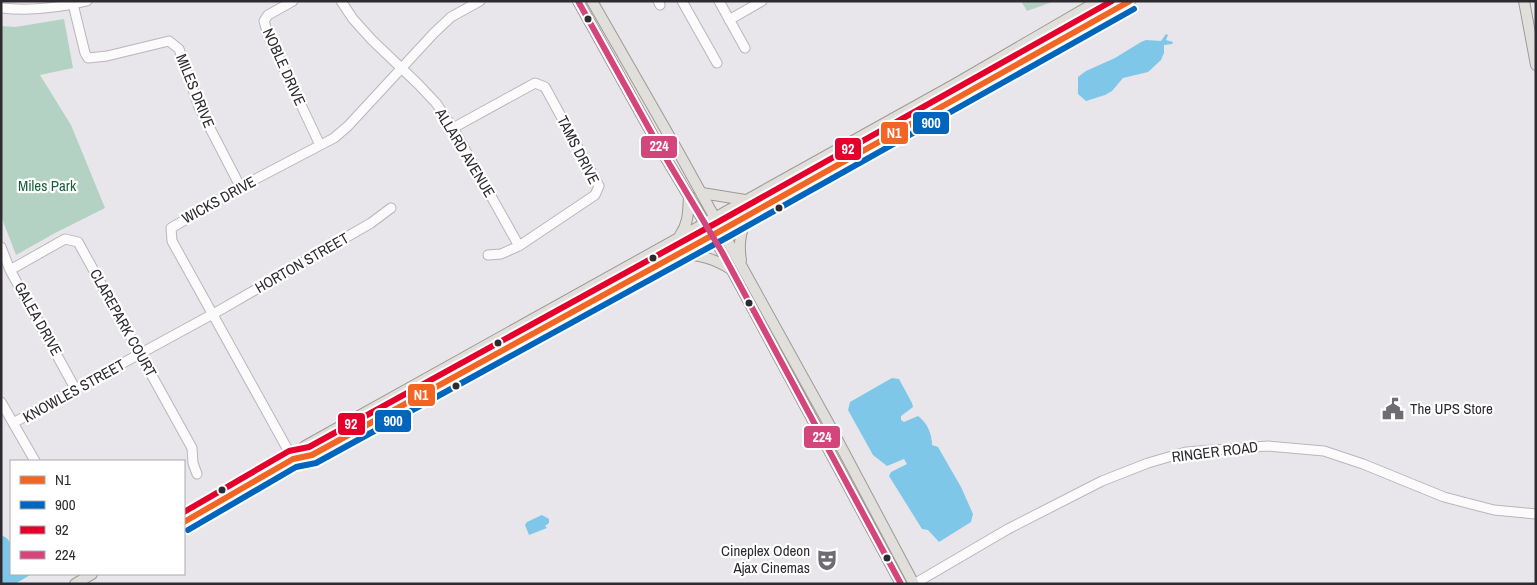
<svg xmlns="http://www.w3.org/2000/svg" width="1537" height="585" font-family="'Archivo Narrow',sans-serif">
	<style>
		.green { fill: #b4d2c3 }
		.water { fill: #7ec7e8 }
		.lines { fill: none; stroke-linecap: round; stroke-linejoin: round }
		.minor-casing { stroke: #b9b6bb; stroke-width: 11 }
		.major-casing { stroke: #9f9a93; stroke-width: 12 }
		.minor { stroke: #fcfbfc; stroke-width: 9 }
		.major { stroke: #e1dfdb; stroke-width: 10 }
		.bus-1-casing { stroke: #fff; stroke-width: 10 }
		.bus-2-casing { stroke: #fff; stroke-width: 10 }
		.bus-3-casing { stroke: #fff; stroke-width: 10 }
		.bus-4-casing { stroke: #fff; stroke-width: 10 }
		.bus-1 { stroke: #f26522; stroke-width: 6 }
		.bus-2 { stroke: #0065bd; stroke-width: 6 }
		.bus-3 { stroke: #e4002b; stroke-width: 6 }
		.bus-4 { stroke: #d4457c; stroke-width: 6 }
		.bus-dot { fill: #2d2b2f; stroke: #fff; stroke-width: 2 }
		.labels { text-anchor: middle; stroke-width: 4.5; stroke-linejoin: round; paint-order: stroke }
		.street-label { font-size: 15px; fill: #2d2b2f; stroke: #fff }
		.park-label { font-size: 15px; fill: #175e3e; stroke: #fff }
		.poi-label { font-size: 15px; fill: #2d2b2f; stroke: #fff; text-anchor: start }
		.line-badge { stroke: #fff; stroke-width: 2 }
		.badge-label { font-size: 14px; text-anchor: middle; font-weight: bold; fill: #fff }
	</style>
	<rect width="100%" height="100%" fill="#e8e5eb"/>
	<!-- green -->
	<path class="green" d="M1021 1H1055L1027 11Z
		M64 19 73 68 40 75 71 125 105 208 55 233 16 255 1 216V26L15 27Z"/>
	<!-- water -->
	<path class="water" d="M1166 34 1168 35 1166 40 1173 42 1172 44 1164 45V53L1161 60 1148 72 1123 78 1112 91 1105 95 1086 101 1078 94V77L1086 71 1115 58 1141 42 1146 40 1161 41Z
		M892 378 899 379 912 403 913 407 901 416V420L904 422 918 416C927 423 932 433 932 445L938 447 961 487 973 514 971 522 939 542 928 530 922 529 889 476 891 472 907 464 904 459 887 466 873 455 848 410 850 402Z
		M542 515 549 519V523L545 526 547 528 529 535 525 525 527 522Z
		M3 536C16 541 11 562 11 574L30 575 15 584H1V537Z"/>
	<g class="lines">
		<!-- minor casing -->
		<g class="minor-casing">
			<path id="minor" d="M293 1 268 15 264 21 268 35 320 145
				M341 1 353 19 372 40 418 84 436 103 453 128 519 246
				M658 1 660 5
				M682 1 717 63
				M719 1 745 48
				M73 4 85 53 88 58 107 56 169 41 179 49 199 107 241 188
				M1 8C30 11 59 8 87 1
				M729 20 762 1
				M453 128 535 83 545 87 599 186 595 195 519 246 501 254 488 255
				M1 247 10 270 76 390
				M10 270 65 239 78 242 192 448 193 463 197 474
				M1 402 35 461
				M13 423 222 309 371 223 391 208
				M293 459 172 241 171 228 250 182 334 138 348 126 434 33 451 17 480 1
				M914 584 1008 529 1102 481 1148 463 1186 452 1268 446 1324 451 1363 464 1444 497 1494 510 1536 514"/>
		</g>
		<!-- major casing -->
		<g class="major-casing">
			<path id="major" d="M578 1 661 150 722 252 901 584
				M592 1 679 153 830 426 914 584
				M1524 1 1536 65
				M702 193 745 200
				M680 235C689 223 688 211 689 196
				M679 253C698 255 713 258 729 268
				M741 260C738 243 741 230 748 215
				M293 459 305 446 955 84 1098 1
				M184 522 293 459 312 455 722 230 1130 1
				M75 584 92 574"/>
		</g>
		<!-- minor -->
		<use href="#minor" class="minor"/>
		<!-- major -->
		<use href="#major" class="major"/>
		<!-- bus-1 casing -->
		<g class="bus-1-casing">
			<path id="bus-1" d="M184 522 293 459 312 455 722 230 1130 1"/>
		</g>
		<!-- bus-2 casing -->
		<g class="bus-2-casing">
			<path id="bus-2" d="M188 530 296 467 316 463 726 238 1134 9"/>
		</g>
		<!-- bus-3 casing -->
		<g class="bus-3-casing">
			<path id="bus-3" d="M184 512 289 451 309 447 718 222 1112 1"/>
		</g>
		<!-- bus-4 casing -->
		<g class="bus-4-casing">
			<path id="bus-4" d="M578 1 661 150 722 252 901 584"/>
		</g>
		<!-- bus-1 -->
		<use href="#bus-1" class="bus-1"/>
		<!-- bus-2 -->
		<use href="#bus-2" class="bus-2"/>
		<!-- bus-3 -->
		<use href="#bus-3" class="bus-3"/>
		<!-- bus-4 -->
		<use href="#bus-4" class="bus-4"/>
	</g>
	<!-- icons -->
	<defs>
		<g id="civic-bare" transform="scale(1.725)"><path d="M-.6-6.5H3V-4.5H.6V-3L4-1V1h2V6H-6V1h2V-1L-.6-3ZM-1.2 2.5V6h2.4V2.5Z" fill="#6e6c71" stroke="#fff" stroke-width="2.5" paint-order="stroke"/></g>
		<g id="theatre-bare" transform="scale(1.725)"><path d="M-5-5.5Q0-4 5-5.5V0Q5 5 0 6Q-5 5-5 0ZM-3.3-2.5H-1v1.5H-3.3ZM1-2.5H3.3v1.5H1ZM-2.8 1Q0 5.5 2.8 1Z" fill="#6e6c71" stroke="#fff" stroke-width="2.5" paint-order="stroke"/></g>
	</defs>
	<g fill-rule="evenodd">
		<use href="#civic-bare" x="1393" y="409"/>
		<use href="#theatre-bare" x="827" y="560"/>
	</g>
	<!-- markers -->
	<g class="bus-dot">
		<circle cx="588" cy="19" r="4.5"/>
		<circle cx="779" cy="208" r="4.5"/>
		<circle cx="653" cy="258" r="4.5"/>
		<circle cx="749" cy="303" r="4.5"/>
		<circle cx="498" cy="343" r="4.5"/>
		<circle cx="456" cy="386" r="4.5"/>
		<circle cx="222" cy="490" r="4.5"/>
		<circle cx="887" cy="558" r="4.5"/>
	</g>
	<g class="labels">
		<!-- street labels -->
		<g class="street-label">
			<text transform="translate(284 67) rotate(66)" y="5">NOBLE DRIVE</text>
			<text transform="translate(195 91) rotate(68)" y="5">MILES DRIVE</text>
			<text transform="translate(578 150) rotate(63)" y="5">TAMS DRIVE</text>
			<text transform="translate(465 153) rotate(59)" y="5">ALLARD AVENUE</text>
			<text transform="translate(219 200) rotate(-29)" y="5">WICKS DRIVE</text>
			<text transform="translate(302 263) rotate(-30)" y="5">HORTON STREET</text>
			<text transform="translate(38 319) rotate(61)" y="5">GALEA DRIVE</text>
			<text transform="translate(123 323) rotate(61)" y="5">CLAREPARK COURT</text>
			<text transform="translate(74 391) rotate(-29)" y="5">KNOWLES STREET</text>
			<text transform="translate(1215 452) rotate(-7)" y="5">RINGER ROAD</text>
		</g>
		<!-- park labels -->
		<g class="park-label">
			<text x="47" y="191">Miles Park</text>
		</g>
		<!-- poi labels -->
		<g class="poi-label">
			<text x="1410" y="414">The UPS Store</text>
			<text x="810" y="556" text-anchor="end">Cineplex Odeon<tspan x="810" dy="17">Ajax Cinemas</tspan></text>
		</g>
	</g>
	<g class="line-badge">
		<rect x="912" y="111" width="38" height="24" rx="5" fill="#0065bd"/>
		<rect x="880" y="121" width="29" height="24" rx="5" fill="#f26522"/>
		<rect x="640" y="135" width="38" height="24" rx="5" fill="#d4457c"/>
		<rect x="834" y="137" width="28" height="24" rx="5" fill="#e4002b"/>
		<rect x="407" y="383" width="29" height="24" rx="5" fill="#f26522"/>
		<rect x="374" y="409" width="38" height="24" rx="5" fill="#0065bd"/>
		<rect x="337" y="412" width="29" height="24" rx="5" fill="#e4002b"/>
		<rect x="803" y="425" width="38" height="24" rx="5" fill="#d4457c"/>
	</g>
	<g class="badge-label">
		<text x="931" y="128">900</text>
		<text x="894" y="138">N1</text>
		<text x="659" y="151">224</text>
		<text x="848" y="154">92</text>
		<text x="421" y="400">N1</text>
		<text x="393" y="426">900</text>
		<text x="351" y="429">92</text>
		<text x="822" y="442">224</text>
	</g>
	<!-- border -->
	<rect width="1537" height="585" fill="none" stroke="#2d2b2f" stroke-width="5"/>
	<!-- legend -->
	<rect x="10" y="460" width="175" height="115" fill="#ffffff" stroke="#abaaac"/>
	<rect x="20" y="476" width="25" height="8" fill="#f26522" stroke="#abaaac"/>
	<text x="55" y="485" font-size="15" fill="#2d2b2f">N1</text>
	<rect x="20" y="501" width="25" height="8" fill="#0065bd" stroke="#abaaac"/>
	<text x="55" y="510" font-size="15" fill="#2d2b2f">900</text>
	<rect x="20" y="526" width="25" height="8" fill="#e4002b" stroke="#abaaac"/>
	<text x="55" y="535" font-size="15" fill="#2d2b2f">92</text>
	<rect x="20" y="551" width="25" height="8" fill="#d4457c" stroke="#abaaac"/>
	<text x="55" y="560" font-size="15" fill="#2d2b2f">224</text>
</svg>
